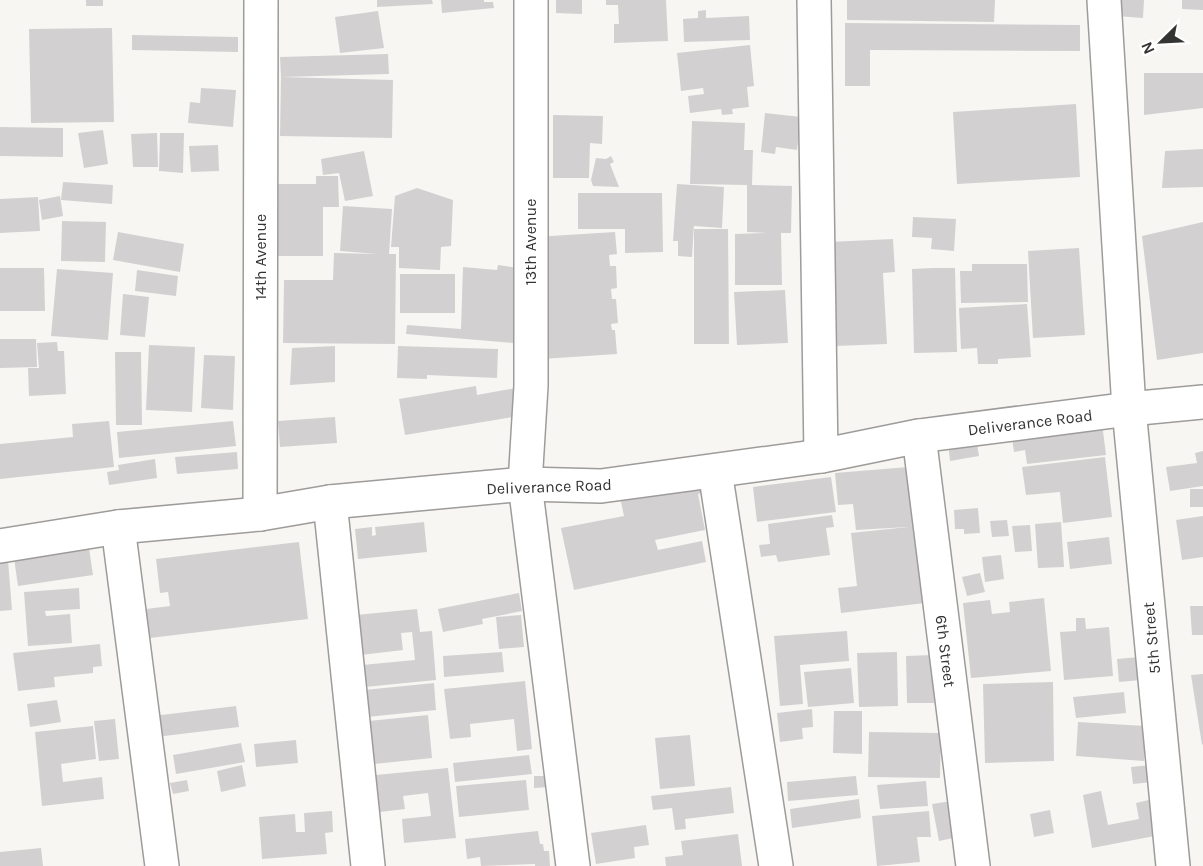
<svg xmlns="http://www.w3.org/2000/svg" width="1203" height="866" font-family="Karla,sans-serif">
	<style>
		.building { fill: #d3d0d2 }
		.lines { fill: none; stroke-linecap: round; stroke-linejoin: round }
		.minor-casing { stroke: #9e9c9a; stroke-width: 36 }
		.tertiary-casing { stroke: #9e9c9a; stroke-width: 36 }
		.minor { stroke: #fff; stroke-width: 33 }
		.tertiary { stroke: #fff; stroke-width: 33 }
		.labels { text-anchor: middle; stroke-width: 5; stroke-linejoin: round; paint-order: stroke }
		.street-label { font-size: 16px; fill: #343433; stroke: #fff }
	</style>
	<rect width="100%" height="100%" fill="#f8f6f3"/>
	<!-- building -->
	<path class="building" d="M86 0H103V6H86Z
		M377 0H432L433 4 377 7Z
		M441 0H484V2H493L494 8 442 13Z
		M556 0H582V14L556 13Z
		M606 0H666L668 41 614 43V24H619L618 5H606Z
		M847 0H995L994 22 847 20Z
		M1117 0H1144L1143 18 1116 16Z
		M1182 0H1203V10L1182 9Z
		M706 10V18L749 16 750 40 684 42 683 19 698 18V11Z
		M378 11 384 48 340 53 335 17Z
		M845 23 1080 25V51L870 50V86H845Z
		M112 28 114 122 31 123 29 29Z
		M132 35 238 37V52L132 50Z
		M750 45 754 86 747 87 749 107 732 109 733 114 722 115 721 109 690 113 688 96 704 94 703 88 681 91 677 53Z
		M388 54 389 74 281 77 280 57Z
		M1144 73H1203V108L1144 115Z
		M281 77 393 80 392 138 280 136Z
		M201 88 236 90 233 127 188 123 190 102 200 103Z
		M1076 104 1080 177 957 184 953 112Z
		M765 113 801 117 797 150 776 147 775 154 761 152Z
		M553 115 603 116 602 144 590 143 589 178H553Z
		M692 121 745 123 744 150H753L752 185 792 186 791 233H781L782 285H735V234L767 233 747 232V185L690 184Z
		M0 127 63 128V157L0 156Z
		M103 130 108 164 84 168 78 133Z
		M157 133 158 167H133L131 134Z
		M160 133H184L183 173 159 171Z
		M218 145 219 171 191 172 189 146Z
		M1203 149V187L1162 188 1165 151Z
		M364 151 373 196 345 201 339 173 323 175 321 159Z
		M611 156 614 162 610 164 619 187 593 186 591 180 596 158 606 159Z
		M316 176H338L339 207H323V256H270V184H316Z
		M63 182 113 185 112 204 61 200Z
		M677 184 724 187 722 228 694 226V224L692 257 678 256V241H673Z
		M417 188 453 200 451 246 441 247 440 270 399 268V247H391L395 196Z
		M578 193H662L663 252 625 253V229H578Z
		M60 196 63 216 42 220 39 200Z
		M38 197 40 231 0 233V199Z
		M343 206 392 209 389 254H396L395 344 283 343 284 280H333L334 253 378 254 340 251Z
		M913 217 956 219 954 251 931 249 932 238 912 237Z
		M62 221 106 222 105 262 61 261Z
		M1203 222V353L1157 360 1142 236Z
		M694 229H728L729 344H694Z
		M118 232 184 244 180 272 113 260Z
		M615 232 617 254 609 255 610 266H616L617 288 611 289 612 299H616L618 323 611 324 612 330H615L617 354 542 359 534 237Z
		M893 239 895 272 883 273 887 344 835 346 829 242Z
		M1079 248 1085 335 1033 338 1028 251Z
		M972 264H1027L1028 302 961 303 960 271H972Z
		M498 265 518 268 514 343 406 334 407 325 461 329 463 267 497 270Z
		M0 268H44L45 311H0Z
		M932 268H955L957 352 914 353 912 269Z
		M57 269 113 273 108 340 51 336Z
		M137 270 178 276 176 296 135 291Z
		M400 274H455V313H400Z
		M785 290 788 343 737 345 734 292Z
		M123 294 149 297 145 337 120 335Z
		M1027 304 1031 357 998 359V364H978L977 348 961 349 959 308Z
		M0 339H36L37 367 0 368Z
		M57 342 58 351H64L66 394 29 396 28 368H39L37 343Z
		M149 345 195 347 192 412 146 410Z
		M335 346V382L290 385 292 348Z
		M398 346 498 349 497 378 427 375V379L397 378Z
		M115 352H141L142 425H116Z
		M204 355 235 356 233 410 201 408Z
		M476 386 477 395 516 388 519 416 405 435 399 399Z
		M1101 415 1106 455 1027 464 1025 450 1014 452 1011 432Z
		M335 417 337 443 280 447 278 421Z
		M109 421 114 467 0 479V444L73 437 72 424Z
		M233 421 236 446 119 458 117 432Z
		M976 438 979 456 950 461 948 443Z
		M1203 451V486L1170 491 1166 467 1197 463 1195 453Z
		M237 452 238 469 177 474 175 457Z
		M1105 457 1112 517 1063 523 1060 492 1026 495 1022 467Z
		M155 459 157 478 109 485 107 472 119 470 118 465Z
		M908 467 914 526H916L925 603 841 613 838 588 857 586 851 533 908 527 856 530 853 504 838 505 835 473Z
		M702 477 705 492 698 494 705 530 655 540 658 550 702 541 706 562 574 590 561 528 624 516 620 497Z
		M831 477 836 512 757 522 753 487Z
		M1190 489H1203V507H1190Z
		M978 508 980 533 964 534V529H955L954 510Z
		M832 515 834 527 826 528 830 555 778 562 776 555 761 557 759 545 770 544 768 524Z
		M1203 516V557L1182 560 1176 520Z
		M1007 520 1009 536 992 537 990 521Z
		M424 522 427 552 358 559 355 529 372 527V536L376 535 375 527Z
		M1061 522 1064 567 1038 568 1035 524Z
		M1030 525 1032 551 1015 552 1012 526Z
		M1109 537 1112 564 1070 569 1067 542Z
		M299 542 308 619 150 638 146 609 170 606 168 592 160 593 156 559Z
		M89 548 93 575 18 586 14 558Z
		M1001 555 1004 579 985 582 982 557Z
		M8 560 12 610 0 611V561Z
		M980 573 985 592 967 596 962 577Z
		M79 588 80 609 45 611 46 616 70 614 72 643 28 646 24 592Z
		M519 593 522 611 482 619 483 624 443 632 438 609Z
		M1044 598 1051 671 971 678 963 603 990 600 992 614 1010 612 1009 602Z
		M1190 606H1203V635H1192Z
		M417 609 420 632 432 631 436 680 365 687 362 665 415 660 412 632 401 633 403 650 361 655 356 615Z
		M521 615 524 647 499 649 496 617Z
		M1076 618H1085L1086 629 1109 627 1113 676 1064 680 1060 632 1076 631Z
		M847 631 849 661 800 665 803 704 780 706 774 636Z
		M100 644 102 666 93 667V673L54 677 55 687 18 691 13 653Z
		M502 652 504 672 444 677 443 656Z
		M897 652 898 706 859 707 857 653Z
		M933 655 934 703H907L906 656Z
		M1139 657 1141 680 1119 682 1117 659Z
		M851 668 854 703 808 707 804 672Z
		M1203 674V744L1202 745 1191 675Z
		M525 681 532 749 517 751 514 719 470 724 471 737 450 739 444 689Z
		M1053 682 1054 761 985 763 983 684Z
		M434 683 436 710 367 717 364 690Z
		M1124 692 1126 713 1076 718 1073 697Z
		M57 700 61 722 30 727 27 704Z
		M236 706 239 727 156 737 153 716Z
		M812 709 813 727 802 728 803 739 780 742 777 713Z
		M834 711H862V754L833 753Z
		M428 715 432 758 374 764 369 721Z
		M115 719 119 759 99 761 94 721Z
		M1078 722 1145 726 1144 761 1076 756Z
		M93 726 96 759 61 764 63 782 102 777 104 799 42 806 35 732Z
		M869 732 941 733 940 778 868 777Z
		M690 735 695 786 660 789 655 738Z
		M296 740 298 763 256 767 254 744Z
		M241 743 245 762 176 774 173 755Z
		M529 755 532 774 455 782 453 763Z
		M242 765 246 786 221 792 217 771Z
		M1150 765 1152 782 1133 784 1131 767Z
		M448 768 456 838 404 843 402 819 431 816 428 793 403 796 405 809 380 812 376 775Z
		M534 776H550V787L534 788Z
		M856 776 858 795 788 801 787 782Z
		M187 780 189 791 173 794 170 783Z
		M526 780 529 810 459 817 456 786Z
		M926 781 928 806 880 809 877 785Z
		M731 787 734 813 685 819 686 829 675 830 672 808 653 810 651 796Z
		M1101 791 1108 825 1139 819 1136 803 1153 799 1160 835 1092 848 1083 795Z
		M859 799 861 818 792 828 790 809Z
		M952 801 958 837 939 841 932 804Z
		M1050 810 1054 833 1034 837 1030 814Z
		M332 811 333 832 325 833 327 854 262 859 259 817 295 814 296 832H305L304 813Z
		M929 811 931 837H917L920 862 877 866 872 816Z
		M646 825 649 845 634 847 635 858 596 864 591 833Z
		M538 831 540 844H543L544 851H549L550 866H535V864L481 866 480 857 467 859 465 839Z
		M738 834 742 866H666L665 857 683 855 681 841Z
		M41 848 43 866H0V852Z"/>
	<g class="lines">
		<!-- minor casing -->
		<g class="minor-casing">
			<path id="minor" d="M531 0V386L525 484 573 866
				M814 0 821 456
				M1104 0 1129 409 1173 866
				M919 436 973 866
				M715 471 776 866
				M330 502 368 866
				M260 514 261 0
				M118 527 162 866"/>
		</g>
		<!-- tertiary casing -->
		<g class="tertiary-casing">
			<path id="tertiary" d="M0 546 118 527 260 514 330 502 525 484 601 486 821 456 919 436 1129 409 1203 402"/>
		</g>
		<!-- minor -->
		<use href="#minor" class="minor"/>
		<!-- tertiary -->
		<use href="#tertiary" class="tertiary"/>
	</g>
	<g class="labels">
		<!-- street labels -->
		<g class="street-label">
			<text transform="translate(530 242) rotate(-90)" y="6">13th Avenue</text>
			<text transform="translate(260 257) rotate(-90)" y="6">14th Avenue</text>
			<text transform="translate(1030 422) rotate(-7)" y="6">Deliverance Road</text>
			<text transform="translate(549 486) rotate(-2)" y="6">Deliverance Road</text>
			<text transform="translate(1151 638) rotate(-95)" y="6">5th Street</text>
			<text transform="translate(946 651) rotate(83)" y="6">6th Street</text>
		</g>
	</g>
	<!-- north arrow -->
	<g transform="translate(1161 42) rotate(246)" stroke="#ffffff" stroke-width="4.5" paint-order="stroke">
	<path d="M0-4.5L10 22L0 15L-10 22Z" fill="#343433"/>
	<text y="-9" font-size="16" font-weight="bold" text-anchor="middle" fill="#343433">N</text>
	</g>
</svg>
